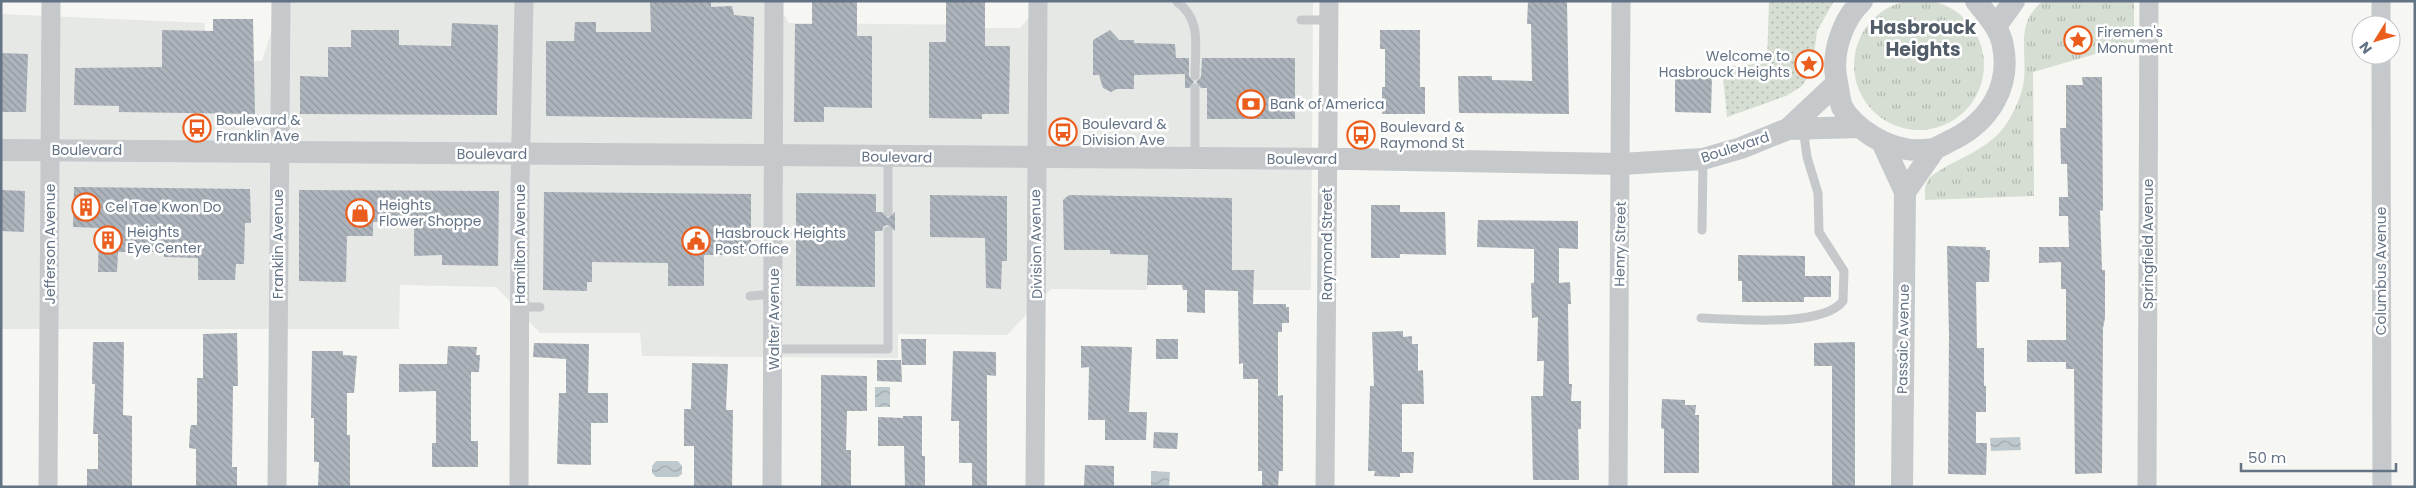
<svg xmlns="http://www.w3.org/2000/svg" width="2416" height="488" font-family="Poppins,sans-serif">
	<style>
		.built { fill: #e6e8e6 }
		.grass { fill: url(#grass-tufts) }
		.park { fill: url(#park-dots) }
		.water { fill: url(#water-waves) }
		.building { fill: url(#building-back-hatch) }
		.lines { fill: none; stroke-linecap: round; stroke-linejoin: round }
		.service { stroke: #c5c9cc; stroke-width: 9 }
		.minor { stroke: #c5c9cc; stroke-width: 19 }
		.tertiary { stroke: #c5c9cc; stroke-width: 22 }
		.labels { text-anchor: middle; stroke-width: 5; stroke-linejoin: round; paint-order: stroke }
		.poi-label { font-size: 14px; fill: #637385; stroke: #fff; text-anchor: start }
		.street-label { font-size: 14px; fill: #637385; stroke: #fff }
		.district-label { font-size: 19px; font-weight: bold; fill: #525d69; stroke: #fff }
	</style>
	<defs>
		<pattern id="grass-tufts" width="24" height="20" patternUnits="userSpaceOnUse" patternTransform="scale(1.25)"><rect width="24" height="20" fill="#d6ded3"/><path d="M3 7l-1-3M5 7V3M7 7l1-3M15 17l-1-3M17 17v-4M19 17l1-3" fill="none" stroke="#b1b8b1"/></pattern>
		<pattern id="park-dots" width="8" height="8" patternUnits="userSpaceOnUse" patternTransform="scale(1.25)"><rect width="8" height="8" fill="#d6ded3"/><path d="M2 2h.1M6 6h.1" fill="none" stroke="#b1b8b1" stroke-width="1.8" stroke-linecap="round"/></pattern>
		<pattern id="water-waves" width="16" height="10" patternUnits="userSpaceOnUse" patternTransform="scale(1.25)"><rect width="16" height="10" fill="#bec9ce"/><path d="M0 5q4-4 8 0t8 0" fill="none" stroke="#9ea8ad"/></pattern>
		<pattern id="building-back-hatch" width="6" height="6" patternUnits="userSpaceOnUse" patternTransform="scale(1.25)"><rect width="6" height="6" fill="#adb4bb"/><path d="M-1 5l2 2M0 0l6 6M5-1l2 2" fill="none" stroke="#90979e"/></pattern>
	</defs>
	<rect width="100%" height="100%" fill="#f6f6f2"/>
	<!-- built -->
	<path class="built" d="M281 1H776L789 23 984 25V28H1020L1043 1H1313L1311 290H1183L1182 285H1148L1147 290 1051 289 1007 335 898 334V358L642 356 640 333H540L496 287 400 285 399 329H1V14L205 23 204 61H262Z"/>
	<!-- grass -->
	<path class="grass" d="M1854 65a65 65 0 1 1 130 0a65 65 0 1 1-130 0Z
		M2043 1H2134V43L2033 72 2034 196 1925 200V187L1929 178C1954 158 1985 153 2005 126 2014 112 2022 96 2024 80 2027 49 2015 23 2043 1Z"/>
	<!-- park -->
	<path class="park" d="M1769 1H1834L1817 31 1812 71 1802 86 1786 96 1727 117 1722 67 1767 63Z"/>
	<!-- water -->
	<path class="water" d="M875 387H890V407H875Z
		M2020 437 2021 450 1991 451 1990 438Z
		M656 461H678L682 466V474L678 477H656L652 473V466Z
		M1151 471 1170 472 1169 487H1151Z"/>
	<!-- building -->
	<path class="building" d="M650 1 711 2V7L732 6 734 15 754 17 752 119 546 116V41H574L575 22H596V32H651Z
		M812 1H857V36H872V108L824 107V122H794L795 24H812Z
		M946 1H985V46H1010L1009 114H982V119L929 118V42H946Z
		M1528 1H1567L1569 114 1459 113 1458 76H1492V80L1532 81 1531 24H1527Z
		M213 19H253L255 114 119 112V106L74 105 75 68 162 67V30L213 31Z
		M452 23 498 25 497 115 300 114V76L328 77V47H351V30H399V45L451 46Z
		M1110 30 1119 40H1134V43L1175 44 1176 58H1189V76L1194 82 1189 88H1185V74L1134 75V89H1117L1111 92 1103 88 1099 75H1093V40Z
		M1380 30H1420V87H1425V114H1382V87H1385V49H1380Z
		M1 53 28 54 26 112H1Z
		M1202 58H1295V119H1207V88H1201L1196 82 1201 77Z
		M1675 76 1712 77 1711 113 1675 112Z
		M2082 77H2102L2103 211 2100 210 2102 270H2105V318L2103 328 2102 473 2075 474 2074 369H2066V362H2027V340H2066V289H2061V262L2039 263V247H2069L2068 216H2059V197H2068L2067 164H2061L2060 128H2066V85H2083Z
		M74 187 250 189 251 223H245L244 264H236L235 280H198V258L164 257V252H118L117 272H98L99 228 73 227Z
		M1 190 25 191 24 232 1 231Z
		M299 190 499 191 498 266 442 265V255L414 256V222H373V236H347L346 282 299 281Z
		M544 192 751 194V251H724V255H704V286H668V263L592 262V282H587V291L543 290Z
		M796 193 876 194V212H882L888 218 895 212V231L888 225 884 226 882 231H875V287L796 286Z
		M930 195 1007 196V261H1002L1001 289 986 288 985 238 930 237Z
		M1069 195 1232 198V270H1254L1253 304H1286V307H1289V323H1282V332H1278V396L1283 395V471H1279L1278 487H1262V471H1258V379H1243V363L1239 364 1238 291 1205 290V313L1187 312V290H1183L1182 285H1147L1148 255 1110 254V250H1064L1063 200Z
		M1371 205H1400V212H1445L1446 255 1400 254V258H1371Z
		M1478 220 1578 221V249L1559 248V283L1570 282 1571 304H1568L1569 384H1572L1571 401H1581V429H1578L1579 480H1533L1531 396H1543L1544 361H1537L1538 317 1532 318 1531 283H1534V249L1477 247Z
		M1947 246 1986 247V250H1990L1989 282H1976L1977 348H1984V386H1986V412H1976V443H1987L1986 475 1948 474 1949 335Z
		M1738 255 1805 256V276H1831V297H1804V302H1742V281H1738Z
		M1403 331V337L1412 336V344H1418V371L1423 370 1424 404H1402V452H1414L1413 473H1400V477L1374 476 1375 471H1368L1370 386H1374L1372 332Z
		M237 333 238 386H233L232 467H237V487H196V449L189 448 190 430 191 425H197V378H203V334Z
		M901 339H926V365H902Z
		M1156 339H1178V359H1156Z
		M93 342H124L123 415 132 416V487H87V469H98V434H93L95 384H92Z
		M1855 342V487H1832V366H1814V343Z
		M534 343 589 344 588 393H608V423H591V465L557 464 559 393H566V359L533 357Z
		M448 346 477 347 476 355H480L479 372H471V441H478V467H432V443H436V391L399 392V364H447Z
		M1081 346 1132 347 1129 412H1147L1146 440H1105V420H1088L1089 367 1081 368Z
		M312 351H343V355L357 356 354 393H347V435H350V487H318L319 462H314V418H311Z
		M953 351 996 352V376L987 375V487H972V463H959V421H951Z
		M877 360H901L902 382 877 381Z
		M692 363 728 364 726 410H733L732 487H694V446H684V409H691Z
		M821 375 867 376V411H847L846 450H851V486H821Z
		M1662 399 1685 400V405H1696L1695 415H1699V473H1664V429L1661 428Z
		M903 416H922V456H925V487H905L904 446H878V417L903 418Z
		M1154 432 1178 433 1177 449 1153 448Z
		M1085 465 1114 466V487H1084Z"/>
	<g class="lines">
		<!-- service -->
		<path class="service" d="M1177 2C1202 19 1195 48 1195 76
			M1301 20H1329
			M888 157V212
			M1195 158V88
			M1702 230 1703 159
			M750 296 773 294
			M520 307H540
			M1701 318C1733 319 1823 328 1843 301L1844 271 1819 232 1818 193 1807 157 1803 128
			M774 349H888V231"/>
		<!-- minor -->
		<path class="minor" d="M2381 1V25
			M2381 55 2382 487
			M48 487 51 1
			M277 487 281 1
			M519 487 520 184 524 1
			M772 487 774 1
			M1035 487 1038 1
			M1325 487 1329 1
			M1618 487 1621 1
			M2147 487 2149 1"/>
		<!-- tertiary -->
		<path class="tertiary" d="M1862 1C1843 19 1832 51 1836 77 1838 86 1839 98 1842 107 1848 118 1861 129 1872 136 1890 147 1912 153 1933 149 1940 147 1947 142 1954 139 1989 121 2011 87 2003 46 2000 28 1987 15 1976 1
			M1996 26 2014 1
			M1788 129 1837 83
			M1882 142 1905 192 1902 487
			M1 150 1350 159 1621 164 1703 159 1741 148 1788 129 1859 127
			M1905 192 1935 149"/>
	</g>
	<!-- icons -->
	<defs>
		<g id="sight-ring" transform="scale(1.4375)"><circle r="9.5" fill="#fff" stroke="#eb5d1d" stroke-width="1.5"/><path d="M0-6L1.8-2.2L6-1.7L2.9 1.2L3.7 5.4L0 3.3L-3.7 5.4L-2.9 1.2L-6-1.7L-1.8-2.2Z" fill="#eb5d1d"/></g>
		<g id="bank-ring" transform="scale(1.4375)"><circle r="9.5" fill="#fff" stroke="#eb5d1d" stroke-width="1.5"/><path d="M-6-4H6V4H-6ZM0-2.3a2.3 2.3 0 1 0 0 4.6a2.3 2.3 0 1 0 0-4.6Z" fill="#eb5d1d"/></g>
		<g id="bus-ring" transform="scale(1.4375)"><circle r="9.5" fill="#fff" stroke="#eb5d1d" stroke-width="1.5"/><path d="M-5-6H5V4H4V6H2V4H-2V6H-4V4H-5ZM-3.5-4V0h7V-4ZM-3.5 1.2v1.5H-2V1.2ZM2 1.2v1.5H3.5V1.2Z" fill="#eb5d1d"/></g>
		<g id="building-ring" transform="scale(1.4375)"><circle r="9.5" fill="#fff" stroke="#eb5d1d" stroke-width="1.5"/><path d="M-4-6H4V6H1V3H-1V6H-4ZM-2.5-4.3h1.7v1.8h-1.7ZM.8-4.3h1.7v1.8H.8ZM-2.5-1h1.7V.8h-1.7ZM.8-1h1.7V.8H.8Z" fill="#eb5d1d"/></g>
		<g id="shop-ring" transform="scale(1.4375)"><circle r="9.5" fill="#fff" stroke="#eb5d1d" stroke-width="1.5"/><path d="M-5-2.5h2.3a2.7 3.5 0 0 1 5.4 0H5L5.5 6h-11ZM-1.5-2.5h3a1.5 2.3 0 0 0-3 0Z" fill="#eb5d1d"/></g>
		<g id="civic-ring" transform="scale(1.4375)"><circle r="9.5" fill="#fff" stroke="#eb5d1d" stroke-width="1.5"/><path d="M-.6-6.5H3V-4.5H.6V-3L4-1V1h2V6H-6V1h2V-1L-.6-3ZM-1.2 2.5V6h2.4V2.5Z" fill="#eb5d1d"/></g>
	</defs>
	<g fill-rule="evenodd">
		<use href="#sight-ring" x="2078" y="40"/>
		<use href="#sight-ring" x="1809" y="64"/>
		<use href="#bank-ring" x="1251" y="104"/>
		<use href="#bus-ring" x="197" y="128"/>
		<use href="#bus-ring" x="1063" y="132"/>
		<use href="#bus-ring" x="1361" y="135"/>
		<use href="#building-ring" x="86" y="207"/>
		<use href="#shop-ring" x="360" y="213"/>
		<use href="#building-ring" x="108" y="240"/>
		<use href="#civic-ring" x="696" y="241"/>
	</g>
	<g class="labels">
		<!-- poi labels -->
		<g class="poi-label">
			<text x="2097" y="37">Firemen's<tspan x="2097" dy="16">Monument</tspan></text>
			<text x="1790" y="61" text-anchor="end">Welcome to<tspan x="1790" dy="16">Hasbrouck Heights</tspan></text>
			<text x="1270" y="109">Bank of America</text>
			<text x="216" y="125">Boulevard &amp;<tspan x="216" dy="16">Franklin Ave</tspan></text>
			<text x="1082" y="129">Boulevard &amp;<tspan x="1082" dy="16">Division Ave</tspan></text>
			<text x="1380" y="132">Boulevard &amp;<tspan x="1380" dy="16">Raymond St</tspan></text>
			<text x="379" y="210">Heights<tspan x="379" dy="16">Flower Shoppe</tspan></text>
			<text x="105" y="212">Cel Tae Kwon Do</text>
			<text x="127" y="237">Heights<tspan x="127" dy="16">Eye Center</tspan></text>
			<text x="715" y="238">Hasbrouck Heights<tspan x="715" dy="16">Post Office</tspan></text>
		</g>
		<!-- street labels -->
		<g class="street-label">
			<text transform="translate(1735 147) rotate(-18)" y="5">Boulevard</text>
			<text x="87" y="155">Boulevard</text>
			<text x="492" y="159">Boulevard</text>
			<text transform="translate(897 157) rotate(1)" y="5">Boulevard</text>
			<text x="1302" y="164">Boulevard</text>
			<text transform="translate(50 244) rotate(-90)" y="5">Jefferson Avenue</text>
			<text transform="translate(278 244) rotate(-90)" y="5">Franklin Avenue</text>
			<text transform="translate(520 244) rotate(-90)" y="5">Hamilton Avenue</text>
			<text transform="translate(1036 244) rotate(-91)" y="5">Division Avenue</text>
			<text transform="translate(1327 244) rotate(-90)" y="5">Raymond Street</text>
			<text transform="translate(1620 244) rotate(-89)" y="5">Henry Street</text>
			<text transform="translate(2148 244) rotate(-90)" y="5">Springfield Avenue</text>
			<text transform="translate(2381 271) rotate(-90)" y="5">Columbus Avenue</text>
			<text transform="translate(774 319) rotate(-90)" y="5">Walter Avenue</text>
			<text transform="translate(1903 339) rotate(-89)" y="5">Passaic Avenue</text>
		</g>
		<!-- district labels -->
		<g class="district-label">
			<text x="1923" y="34">Hasbrouck<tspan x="1923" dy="22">Heights</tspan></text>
		</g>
	</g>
	<!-- border -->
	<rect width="2416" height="488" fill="none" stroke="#637385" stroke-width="5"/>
	<!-- north arrow -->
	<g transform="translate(2376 40) rotate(233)"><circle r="24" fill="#ffffff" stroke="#c1c7ce"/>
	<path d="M0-4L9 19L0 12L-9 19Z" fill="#eb5d1d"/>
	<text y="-8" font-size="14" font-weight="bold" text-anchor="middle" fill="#637385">N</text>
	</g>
	<!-- scale -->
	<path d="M2241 463v8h155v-8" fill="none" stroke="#637385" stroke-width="2.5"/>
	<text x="2248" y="463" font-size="15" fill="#637385" stroke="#ffffff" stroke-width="4" paint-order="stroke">50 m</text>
</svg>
